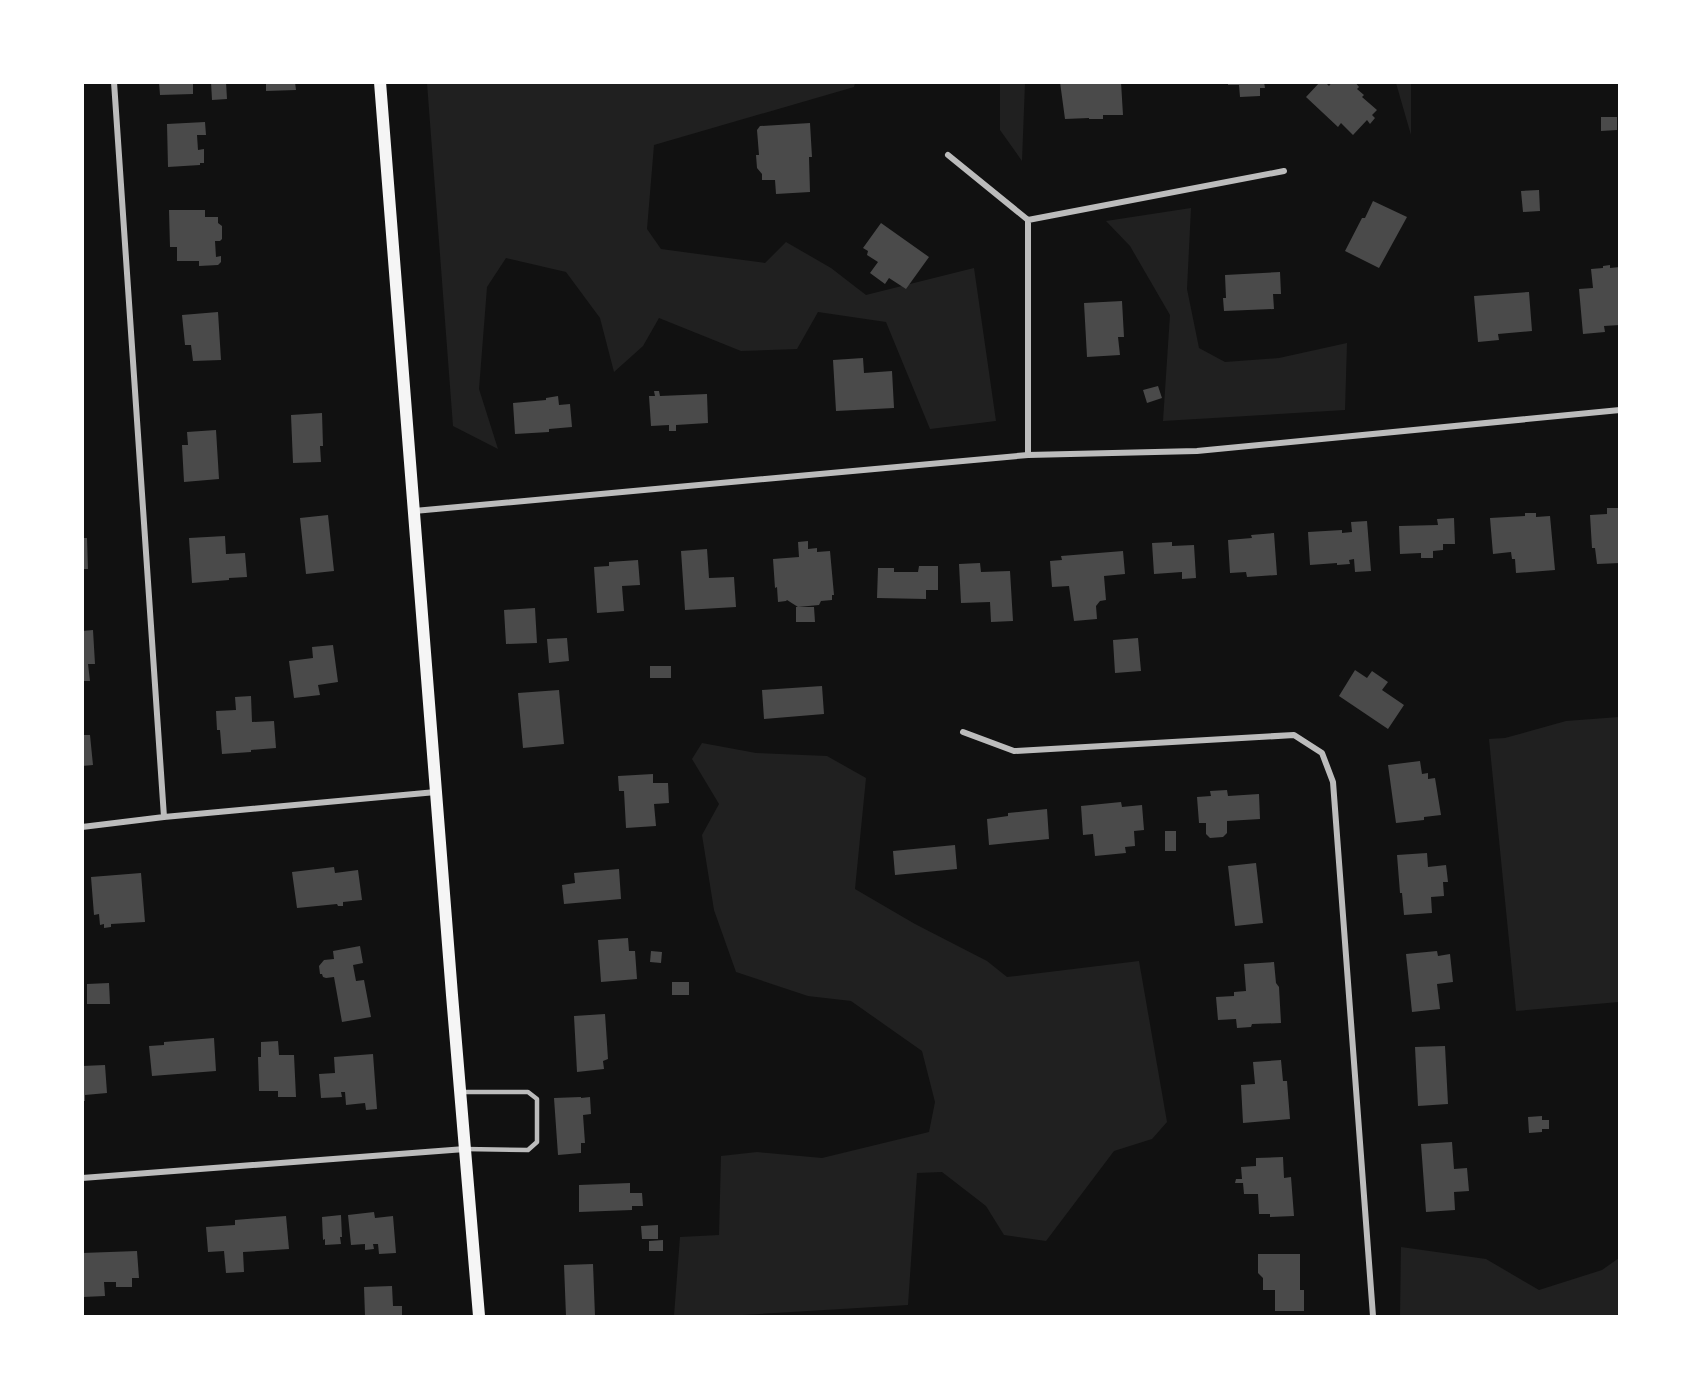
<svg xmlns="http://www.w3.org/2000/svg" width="1702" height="1399" font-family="Commissioner,sans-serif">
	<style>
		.green { fill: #202020 }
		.building { fill: #4a4a4a }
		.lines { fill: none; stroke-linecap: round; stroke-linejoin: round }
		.service { stroke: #bcbcbc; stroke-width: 4.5 }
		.minor { stroke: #bcbcbc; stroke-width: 6 }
		.secondary { stroke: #f5f5f5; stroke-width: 12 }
	</style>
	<rect width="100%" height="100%" fill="#111"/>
	<!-- green -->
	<path class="green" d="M427 83H855L854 87 654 145 647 229 661 249 765 263 786 242 831 268 866 295 974 268 996 421 930 429 886 322 818 312 797 349 741 351 659 318 643 346 614 372 600 318 566 272 506 258 487 287 479 389 498 449 453 426Z
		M1000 83H1025L1022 161 1000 130Z
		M1396 83H1411V135Z
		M1191 208 1187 289 1199 348 1225 362 1279 358 1347 343 1345 410 1163 421 1170 315 1130 246 1106 221Z
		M1619 717V1002L1516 1011 1489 739 1505 738 1566 721Z
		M702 743 756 753 827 756 866 778 855 889 915 924 987 961 1007 977 1139 961 1167 1122 1152 1139 1114 1151 1046 1241 1004 1235 986 1206 942 1172 917 1173 908 1305 726 1316H674L680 1237 719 1235 721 1156 757 1152 822 1158 929 1132 935 1102 922 1051 851 1001 808 996 736 972 714 910 702 835 719 804 692 759Z
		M1401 1247 1486 1259 1539 1290 1602 1270 1619 1258V1316H1400Z"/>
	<!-- building -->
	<path class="building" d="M159 82H193V94L160 95Z
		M211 82H226L227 99 212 100Z
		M266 82H295L296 90 266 91Z
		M1060 82H1121L1123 115H1103V119H1089V118L1065 119Z
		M1228 82H1264L1265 88H1260V96L1240 97 1239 85H1228Z
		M1320 82H1325L1329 86 1332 82H1347L1348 84 1355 82 1359 87 1357 89 1364 95 1362 97 1377 110 1372 115 1375 118 1370 124 1367 120 1353 135 1341 123 1338 127 1306 97Z
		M1601 117H1617V130L1601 131Z
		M205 122 206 135H197L198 150 204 149V163H200V165L168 167 167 124Z
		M810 123 812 157H809L810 192 776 194 775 180H762V174L757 168 756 155H759L757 130 760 126Z
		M1539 190 1540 211 1523 212 1521 191Z
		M1373 201 1407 217 1379 268 1345 251 1362 218H1365Z
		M169 210H205V217H218V223L222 226V239L220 241H215L216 257 221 256V262L218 265 199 266V261H177V247H170Z
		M881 223 929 257 906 289 889 278 885 284 870 273 878 262 867 255 868 251 863 248Z
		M1610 265V268L1620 267V325L1604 326 1605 332 1583 334 1579 289 1593 288 1591 269 1603 268V266Z
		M1280 272 1281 294H1273L1274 309 1224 311 1223 298H1226L1225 275Z
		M1529 292 1532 331 1498 334 1499 340 1478 342 1474 296Z
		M1122 301 1124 337H1118L1120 355 1087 357 1084 303Z
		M218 312 221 360 193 361 191 345H185L182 315Z
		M863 358 864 373 892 371 894 408 836 411 833 360Z
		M1158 386 1162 398 1147 403 1143 390Z
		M654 391H659L660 396 707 394 708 423 676 425V431H669V425L651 426 649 396H655Z
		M558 396 559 405 570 404 572 427 549 429V432L515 434 513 403 546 400V398Z
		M322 413 323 446H320L321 462 293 463 291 415Z
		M216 430 219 479 184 482 182 445H188L187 432Z
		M1607 508H1620V563L1597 564 1595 548H1592L1590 515 1607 514Z
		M1525 513H1536V517L1550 516 1555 570 1516 573 1515 559H1512L1511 552 1493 554 1490 518 1525 516Z
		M328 515 334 571 306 574 300 518Z
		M1454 518 1455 544H1443V550L1433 551V558H1421V553L1400 554 1399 526 1438 525 1437 519Z
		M1367 521 1371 571 1355 572 1354 559 1349 560 1350 564 1337 565V563L1310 565 1308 532 1342 530V533L1352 532 1351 522Z
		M1274 533 1277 575 1247 577 1246 572 1230 573 1228 540 1252 538 1251 535Z
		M225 536 226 554 245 553 247 577 229 578V580L192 583 189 538Z
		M82 538H87L88 569H82Z
		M808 541V549L817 548V552L830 551 834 595H832V600L821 601 819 605 798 607 787 600 786 601 778 602 777 587 775 588 773 559 799 557 798 542Z
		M1172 542V546L1194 545 1196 578 1182 579V572L1154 574 1152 543Z
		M707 549 709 578 734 577 736 607 685 610 681 551Z
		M1123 551 1125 574 1104 576 1106 600 1100 601 1096 606 1097 619 1074 621 1069 586 1052 587 1050 561 1062 560 1061 556Z
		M638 560 640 585 622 586 624 611 597 613 594 567 609 566V562Z
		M980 563 981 572 1010 571 1013 621 991 622 990 602 961 603 959 564Z
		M919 566H938V590H926V599L877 598 878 568H894V572H918Z
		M796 607H814L815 622H796Z
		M535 608 537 643 506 644 504 610Z
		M93 630 95 664H88L90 681H82V631Z
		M567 638 569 661 549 663 547 639Z
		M1138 638 1141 671 1115 673 1113 640Z
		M333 645 338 682 318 685 320 695 294 698 289 661 313 658 312 647Z
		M650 666H671V678H650Z
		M1355 670 1367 678 1372 671 1388 682 1382 690 1404 705 1388 729 1339 696Z
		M822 686 824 714 764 719 762 690Z
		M559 690 564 744 523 748 518 693Z
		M251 696 252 722 274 721 276 748 251 750V752L222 754 220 730H217L216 711 236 710 235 697Z
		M82 735H90L93 765 82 766Z
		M1420 761 1422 774 1428 773V779L1435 778 1441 815 1424 817V820L1396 823 1388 765Z
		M653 774V783H668L669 803 654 804 656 826 626 828 624 791H619L618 776Z
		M1227 790 1228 796 1259 794 1260 819 1227 821V833L1223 837 1210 838 1206 834V823H1199L1197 797 1211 796 1210 791Z
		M1121 802 1122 807 1142 805 1144 830 1134 831 1135 846 1125 847 1126 853 1095 856 1093 834 1083 835 1081 806Z
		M1047 809 1049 839 989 845 987 819 1008 816V813Z
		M1165 831H1176V851H1165Z
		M955 845 957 869 895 875 893 851Z
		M1427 853 1428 867 1446 865 1448 882H1443L1444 896 1431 897 1432 913 1404 915 1402 893H1400L1397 855Z
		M1256 863 1263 923 1235 926 1228 866Z
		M334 867 335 873 358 870 362 900 343 902V906H338L337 904 297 908 292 872Z
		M619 869 621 899 564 904 562 885 575 883 574 873Z
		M141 873 145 922 111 924V927L104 928V924L100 925 99 914 94 915 91 877Z
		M628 938 629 951H635L637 979 601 982 598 940Z
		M360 946 363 963 353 965 356 981 364 980 371 1017 342 1022 334 977 326 978 323 977 322 974H320L319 966 324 960 334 959 333 951Z
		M651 951 662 952 661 963 650 962Z
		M1437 951 1438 956 1450 954 1453 982 1437 984 1440 1009 1412 1012 1406 954Z
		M1274 962 1276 983 1279 987 1281 1023 1252 1024 1251 1027 1237 1028 1236 1019 1218 1020 1216 997 1234 996V992L1246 991 1244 964Z
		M672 982H689V995H672Z
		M109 983 110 1004H87V984Z
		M605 1014 608 1059 603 1061 604 1069 577 1072 574 1016Z
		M214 1038 216 1071 152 1076 149 1046 164 1045V1042Z
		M278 1041 279 1055H294L296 1097H278V1091H259L258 1057H261V1042Z
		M1445 1046 1448 1104 1418 1106 1415 1047Z
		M373 1054 377 1109 366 1110 365 1103 346 1105 345 1092H341L342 1097 321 1098 319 1074 335 1073 334 1057Z
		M1281 1060 1283 1081H1287L1290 1119 1243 1123 1241 1085 1255 1084 1253 1062Z
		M105 1065 107 1093 85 1095V1101H82V1066Z
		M581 1097V1098L590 1097 591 1114 583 1115 585 1143H581V1153L558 1155 554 1098Z
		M1542 1116V1120H1549V1129H1542V1132L1529 1133 1528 1117Z
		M1452 1142 1454 1169 1467 1168 1469 1191 1454 1192 1455 1210 1426 1212 1421 1144Z
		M1283 1157 1284 1178 1291 1177 1294 1216 1270 1217V1214H1259L1258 1194H1244L1243 1183H1235L1236 1179H1242L1241 1167 1256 1166V1158Z
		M630 1183V1193H642L643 1206H632V1210L579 1212V1185Z
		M374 1212 375 1218 393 1216 396 1253 379 1254 378 1244H373L374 1249 365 1250V1244L351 1245 348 1215Z
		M341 1215 342 1237H340L341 1244 325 1245V1239L323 1240 322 1217Z
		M286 1216 289 1249 243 1252 244 1272 226 1273 224 1251 208 1252 206 1227 235 1225V1220Z
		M658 1225V1239H642L641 1226Z
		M663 1240V1251H649V1241Z
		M137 1251 139 1278H132V1287H116V1282H104L105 1296 83 1297 82 1253Z
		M1258 1254H1300V1290H1304V1311H1275V1290H1263V1278L1258 1273Z
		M593 1264 595 1316H566L564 1265Z
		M392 1286 393 1306H402V1316H365L364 1287Z"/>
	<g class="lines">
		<!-- service -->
		<path class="service" d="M461 1092H528L537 1099V1142L528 1150 465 1149"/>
		<!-- minor -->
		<path class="minor" d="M114 82 164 817
			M948 155 1028 220
			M1028 220 1284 171
			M1028 220V455
			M414 511 1028 455 1197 451 1620 410
			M963 732 1014 751 1294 735 1322 753 1333 782 1373 1316
			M82 827 164 817 436 792
			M82 1178 465 1149"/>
		<!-- secondary -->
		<path class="secondary" d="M380 82 452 995 479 1316"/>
	</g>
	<!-- border -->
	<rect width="1702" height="1399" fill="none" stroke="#ffffff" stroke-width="168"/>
</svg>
